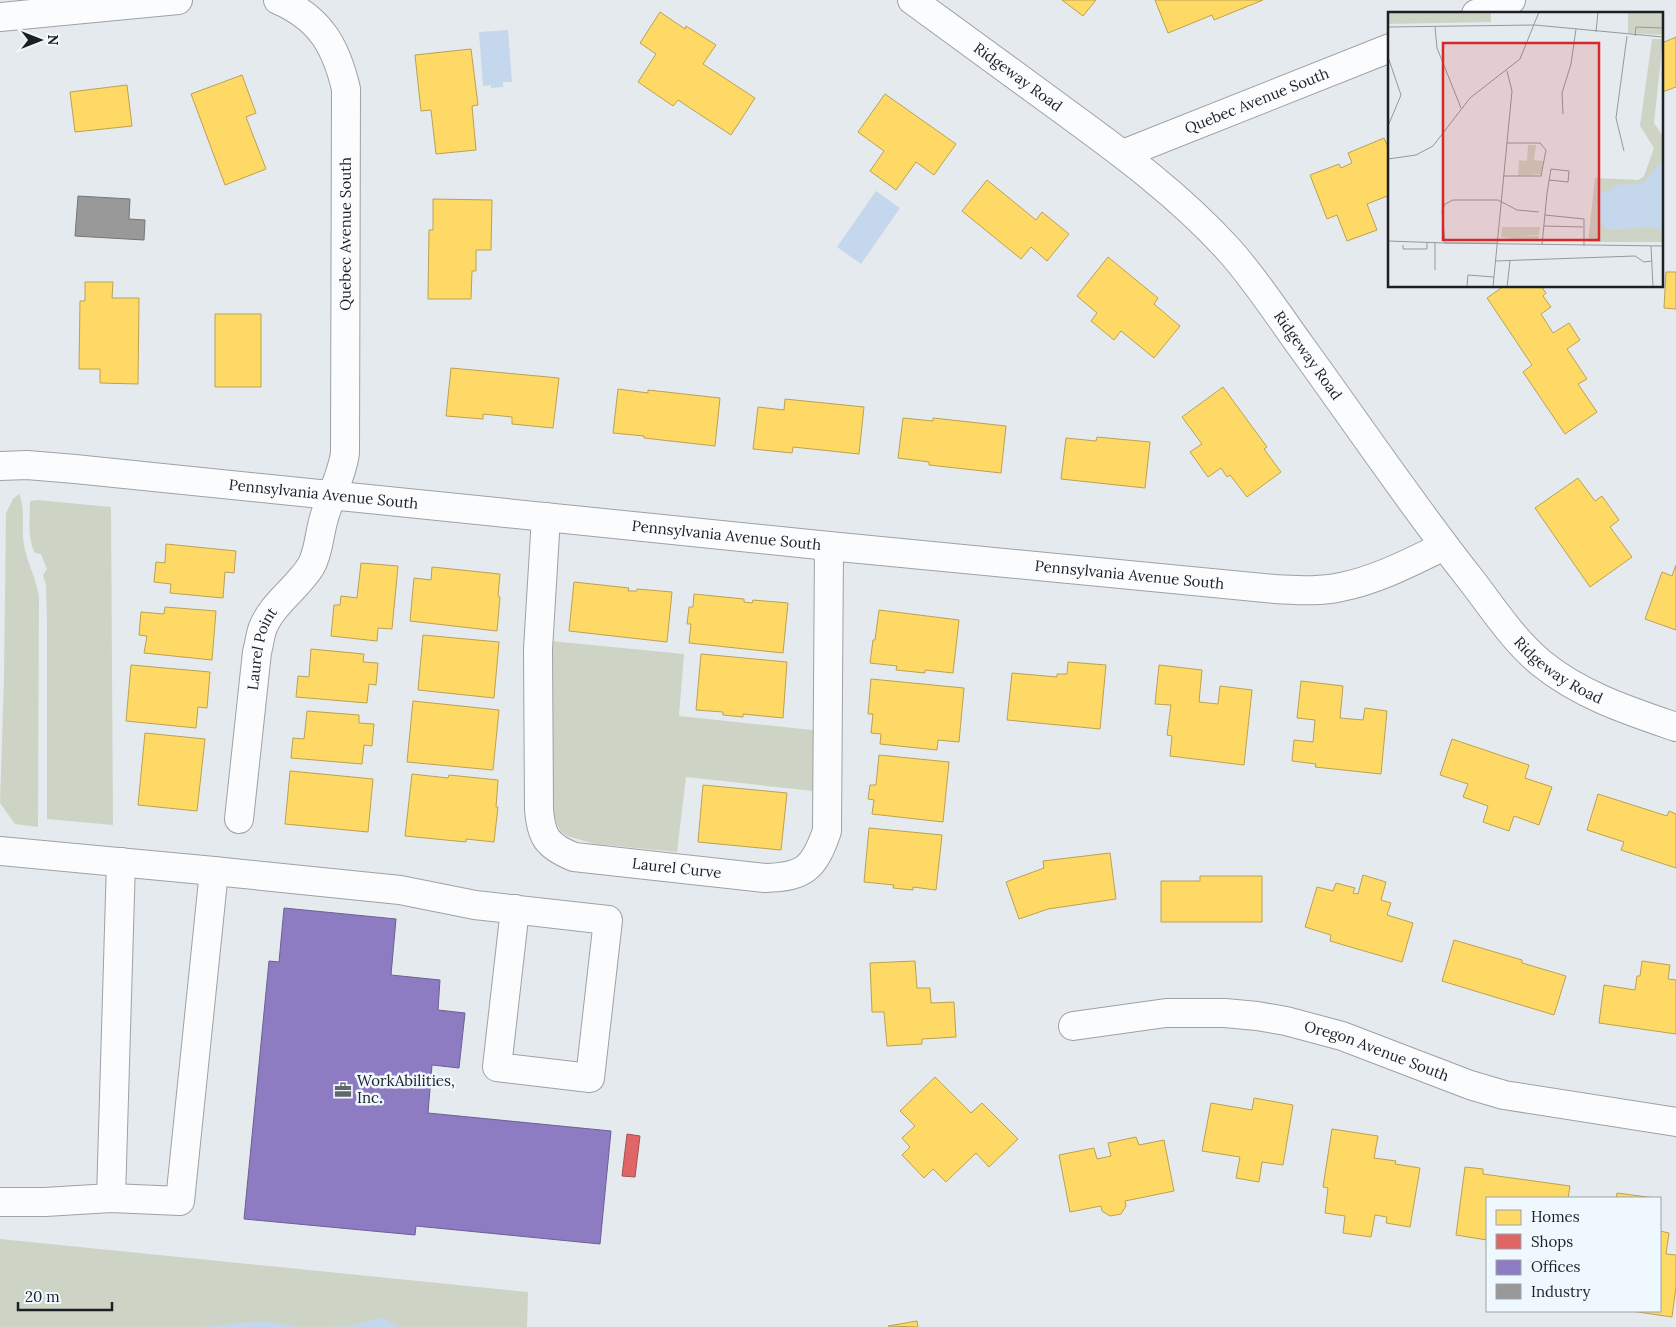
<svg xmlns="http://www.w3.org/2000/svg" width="1676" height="1327" font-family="Lora,serif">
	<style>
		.green { fill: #cdd4c6 }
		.water { fill: #c4d7ec }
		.homes { fill: #ffd966; stroke: #bba252 }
		.shops { fill: #e06666; stroke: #a55152 }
		.offices { fill: #8e7cc3; stroke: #6c6093 }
		.industry { fill: #999; stroke: #747576 }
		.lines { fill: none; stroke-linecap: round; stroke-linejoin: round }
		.minor-casing { stroke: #9ea1a5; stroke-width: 30 }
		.minor { stroke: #fbfcfd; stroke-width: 28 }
		.labels { text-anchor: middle; stroke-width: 5; stroke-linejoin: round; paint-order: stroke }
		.street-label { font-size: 15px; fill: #1c2023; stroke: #f0f8ff }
		.poi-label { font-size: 15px; fill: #1c2023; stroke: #f0f8ff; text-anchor: start }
		.inset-road { fill: none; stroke: #95999d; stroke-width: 1 }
		.view { fill: #d62828; fill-opacity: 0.15; stroke: #d62828; stroke-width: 2.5 }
		.inset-edge { fill: none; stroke: #1c2023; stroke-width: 2.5 }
	</style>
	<rect width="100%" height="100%" fill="#e5eaef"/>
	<!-- green -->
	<path class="green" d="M19 494C26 510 21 528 24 545 27 563 37 579 39 598L38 827 15 824 0 803 4 677 6 513 13 499Z
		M37 500 111 507 113 825 47 819V623L46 585 43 575 47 569 41 554 35 553C27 537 30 518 30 501Z
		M551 641 684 654 679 716 813 730V791L686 777 677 852 595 844 567 836 561 832 557 825 553 813Z
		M0 1239 528 1292 527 1327H0Z"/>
	<!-- water -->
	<path class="water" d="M508 30 512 82H503V87L491 88V85L483 86 479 32Z
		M876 191 900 208 861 264 837 247Z
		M381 1317 400 1327H331L353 1326Z
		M264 1321 297 1327H201H203Z"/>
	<!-- homes -->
	<path class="homes" d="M1062 0H1096L1083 16Z
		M1155 0H1263L1214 20 1212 15 1168 33Z
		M660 12 685 29 686 26 716 45 703 64 755 98 731 135 678 100 673 106 638 82 656 54 640 43Z
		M1676 37V87L1662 92V43Z
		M471 49 478 105 472 106 476 150 436 154 431 110 421 111 415 55Z
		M242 75 256 113 246 117 266 169 225 185 191 94Z
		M127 85 132 126 75 132 70 92Z
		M885 94 956 144 934 175 916 162 896 190 870 171 884 151 858 132Z
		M1384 138 1388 147H1390V195L1367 204 1377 230 1347 241 1337 215 1327 219 1310 175 1339 164 1341 168 1352 163 1348 153Z
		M987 180 1036 220 1042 212 1069 234 1047 261 1031 247 1021 259 962 211Z
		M433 199 492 200 491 250H476V271H472L471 299H428L429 230H433Z
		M1108 257 1158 298 1154 304 1180 326 1154 358 1121 331 1114 340 1091 321 1097 313 1077 296Z
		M1666 272H1676V309L1664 308Z
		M85 282H113L112 298H139L138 384 100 383V369H79L80 301H85Z
		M1504 286H1541L1546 293 1543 296 1551 307 1541 314 1553 333 1569 323 1580 340 1567 349 1587 379 1578 384 1597 412 1565 434 1523 372 1532 365 1487 298Z
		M215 314H261V387H215Z
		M451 368 559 378 553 428 512 424V417L483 414V419L446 416Z
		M1223 387 1267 447 1264 449 1281 472 1247 497 1230 475 1227 477 1221 468 1208 477 1190 452 1202 444 1182 417Z
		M618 389 648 393V390L720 398 715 446 644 438V436L613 433Z
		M785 399 864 407 859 454 793 447 792 453 753 449 758 407 784 410Z
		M903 418 933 421V418L1006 426 1001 473 929 465V462L898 458Z
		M1097 437 1150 442 1145 488 1061 479 1066 438 1096 441Z
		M1578 478 1595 501 1602 496 1619 520 1610 527 1632 557 1590 587 1535 508Z
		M166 544 236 551 234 573 225 572 223 598 170 593 171 584 154 582 156 562 165 563Z
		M361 563 398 566 392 629 378 628 377 641 331 636 334 605H340L341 596 357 598Z
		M1676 565V630L1645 619 1662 572 1672 576Z
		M432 567 500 574 498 596 500 597 497 631 410 621 414 578 431 580Z
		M574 582 629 588 628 591H637V589L672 592 667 642 569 631Z
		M694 594 744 599V602L752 603 753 600 788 603 783 653 689 643 691 624H687L689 607H693Z
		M165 607 216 611 212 660 144 653 147 636 139 635 141 612 164 614Z
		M879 610 959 620 953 673 925 670V673L896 670 897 666 870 663 873 640H875Z
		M423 635 499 642 494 698 418 690Z
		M311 649 364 654 363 662 378 663 376 685 369 684 367 703 296 697 298 676 309 677Z
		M701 654 787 662 783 718 743 714V717L723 715V712L696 710Z
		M1068 662 1106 665 1100 729 1007 720 1012 673 1057 677V674H1067Z
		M131 665 210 672 207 708 198 707 196 728 126 721Z
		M1159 665 1202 670 1199 702 1218 704 1220 686 1252 690 1244 765 1170 756 1172 736 1167 735 1171 705 1155 704Z
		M871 679 964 688 959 742 938 740 937 750 880 744 881 734 871 733 873 714H868Z
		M1301 681 1343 686 1340 718 1363 720 1365 708 1387 711 1381 774 1315 767 1316 764 1292 761 1294 740 1313 742 1315 720 1297 718Z
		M413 701 499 710 493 770 407 762Z
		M307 711 359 715V723L374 724 372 746 364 745 362 764 291 758 293 738 304 739Z
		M145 733 205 739 197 811 138 805Z
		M1452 739 1529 765 1525 778 1552 787 1539 825 1514 816 1509 831 1483 822 1488 806 1463 797 1468 784 1440 775Z
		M879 755 949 762 943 822 872 814 874 800 868 799 870 785H876Z
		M290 771 373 779 368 832 285 824Z
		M412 774 448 778 449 775 498 780 496 807H498L494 842 466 839V842L405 836Z
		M703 785 787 793 781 850 698 842Z
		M1598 794 1667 816 1669 811 1676 814V868L1621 850 1624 842 1587 830Z
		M869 828 942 835 936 890 913 887V890L893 888 894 885 864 882Z
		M1110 853 1116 899 1048 909 1019 919 1006 882 1044 868 1043 861Z
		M1363 875 1386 882 1381 900 1391 903 1387 915 1413 923 1402 962 1330 941 1331 935 1305 927 1317 887 1333 891 1336 883 1355 888 1353 893 1358 894Z
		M1200 876H1262V922H1161V881H1200Z
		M1454 940 1522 960V963L1566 976 1554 1015 1442 981Z
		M915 961 917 988H930L931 1003 954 1002 956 1037 922 1039V1044L887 1046 884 1012H872L870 963Z
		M1642 961 1670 965 1668 979 1676 980V1034L1599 1023 1604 985 1635 990 1637 976H1640Z
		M935 1077 971 1113 982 1103 1018 1139 989 1167 976 1153 946 1182 933 1169 924 1178 902 1155 910 1147 902 1138 915 1126 900 1111Z
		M1254 1098 1293 1105 1283 1165 1262 1162 1259 1182 1236 1178 1240 1157 1202 1151 1211 1103 1252 1110Z
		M1332 1129 1378 1136 1374 1158 1396 1161 1395 1164 1420 1168 1410 1227 1386 1223 1387 1217 1375 1215 1371 1237 1343 1233 1345 1216 1325 1213 1328 1188 1323 1187Z
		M1136 1137 1139 1145 1164 1140 1174 1191 1125 1201 1126 1206 1121 1214 1110 1216 1102 1211 1101 1206 1070 1212 1059 1155 1094 1148 1097 1159 1111 1156 1108 1143Z
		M1465 1167 1483 1169V1174L1570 1186 1568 1198H1487V1240L1456 1235Z
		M1617 1193 1655 1198H1616Z
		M1660 1231 1669 1233 1666 1254 1676 1255V1287L1672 1317 1631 1311H1660Z
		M917 1321 918 1327 888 1326Z"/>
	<!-- shops -->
	<path class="shops" d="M627 1134 640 1136 635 1177 622 1176Z"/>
	<!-- offices -->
	<path class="offices" d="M284 908 396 919 391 975 440 980 438 1010 465 1013 459 1068 432 1065 428 1113 611 1131 600 1244 416 1226 415 1235 244 1219 269 961 279 962Z"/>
	<!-- industry -->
	<path class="industry" d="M78 196 130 199 129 219 145 220 144 240 75 236Z"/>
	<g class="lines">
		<!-- minor casing -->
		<g class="minor-casing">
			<g id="minor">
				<path id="s1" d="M912 0C963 37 1014 74 1064 111 1123 154 1180 196 1229 250 1255 279 1277 313 1300 345 1356 422 1409 501 1468 576 1491 605 1512 639 1541 663 1580 695 1629 711 1676 727"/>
				<path d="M1476 14 1511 0"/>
				<path d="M0 17 178 0"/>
				<path id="s2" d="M1123 154 1390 48"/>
				<path id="s3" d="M0 466 27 465 75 469 829 546 1275 589C1297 590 1319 592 1341 587 1377 580 1411 562 1444 546"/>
				<path id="s4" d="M546 517 538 649 539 809C541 837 547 846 574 857L765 878C805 877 814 868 827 831L829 546"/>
				<path id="s5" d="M239 819 257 652C259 645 260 637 262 630 271 604 297 589 311 566 319 552 319 534 324 518 330 496 342 476 345 453L346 89C336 46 320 18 278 0"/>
				<path d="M0 851 214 871 400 890 475 905 608 920 590 1078 497 1067 515 909"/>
				<path id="s6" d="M1073 1026 1166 1013H1225L1257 1016 1286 1021 1342 1036 1470 1085 1504 1095 1676 1122"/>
				<path d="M111 1198 121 862"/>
				<path d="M0 1202H45L111 1198 180 1201 214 871"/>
			</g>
		</g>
		<!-- minor -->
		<use href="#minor" class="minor"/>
	</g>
	<!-- icons -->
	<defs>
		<g id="office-bare" transform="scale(1.35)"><path d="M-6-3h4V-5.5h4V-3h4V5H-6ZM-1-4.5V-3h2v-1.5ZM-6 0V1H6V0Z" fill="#62676a" stroke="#f0f8ff" stroke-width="2.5" paint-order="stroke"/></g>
	</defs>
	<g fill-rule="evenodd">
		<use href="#office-bare" x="343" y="1090"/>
	</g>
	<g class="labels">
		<!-- street labels -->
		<g class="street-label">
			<text dy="5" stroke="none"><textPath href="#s1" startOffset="131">Ridgeway Road</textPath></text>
			<text dy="5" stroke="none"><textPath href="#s2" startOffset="144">Quebec Avenue South</textPath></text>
			<text dy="5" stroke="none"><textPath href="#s5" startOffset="609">Quebec Avenue South</textPath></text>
			<text dy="5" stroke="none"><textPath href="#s1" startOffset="536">Ridgeway Road</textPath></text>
			<text dy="5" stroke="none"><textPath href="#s3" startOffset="325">Pennsylvania Avenue South</textPath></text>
			<text dy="5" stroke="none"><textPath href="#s3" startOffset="730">Pennsylvania Avenue South</textPath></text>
			<text dy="5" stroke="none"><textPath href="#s3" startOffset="1135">Pennsylvania Avenue South</textPath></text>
			<text dy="5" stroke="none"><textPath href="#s5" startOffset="172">Laurel Point</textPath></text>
			<text dy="5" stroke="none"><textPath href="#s1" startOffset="941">Ridgeway Road</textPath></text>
			<text dy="5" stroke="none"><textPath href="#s4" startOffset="460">Laurel Curve</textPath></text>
			<text dy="5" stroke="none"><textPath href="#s6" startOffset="310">Oregon Avenue South</textPath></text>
		</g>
		<!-- poi labels -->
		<g class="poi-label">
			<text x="357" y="1086">WorkAbilities,<tspan x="357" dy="17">Inc.</tspan></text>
		</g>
	</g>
	<!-- overview -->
	<g transform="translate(1388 12)">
		<rect width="275" height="275" fill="#e5eaef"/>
		<path d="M0 0H103V10L0 12ZM240 0H275V23L240 21ZM264 27H275L266 111 275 124V230H200L207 166 250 168 256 164 266 136 252 114ZM140 133H148L146 148 155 149 153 162 130 164 131 148 139 149ZM114 215H152L151 223 113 225ZM125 224H152L149 228 113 226Z" fill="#cdd4c6"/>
		<path d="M275 148V218L262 215 222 218 214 213 210 197 212 180H220L227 173 254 172Z" fill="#c4d7ec"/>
		<path class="inset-road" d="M0 15 147 13 275 25M47 15 49 36 73 96M208 20 210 0M247 24 248 15 275 16M0 45 13 83 0 114M175 102 174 81 183 52 188 17M0 128V163M236 139 228 106 239 24M0 147 28 143 45 134 82 86 132 47 151 0M115 164H153L158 138 152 131H119M157 203 196 207V234M156 214 195 215M0 215V251M0 229 57 231 54 198 57 192 65 188H110L129 198 151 200M109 231H57L275 234M15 233V237H39V231M154 233 159 181 163 157 181 159 180 170 161 168M263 234 265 275M107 249 247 244 256 250 264 249M47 258V231M79 275 80 263 106 265M105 275 124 79 119 59M119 275 122 249"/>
		<path class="view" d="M55 31H211V228H55Z"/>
		<rect width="275" height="275" class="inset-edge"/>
	</g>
	<!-- legend -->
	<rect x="1486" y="1197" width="175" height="115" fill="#f0f8ff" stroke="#9ba2a7"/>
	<rect x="1496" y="1210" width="25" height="15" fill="#ffd966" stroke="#9ba2a7"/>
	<text x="1531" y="1222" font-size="15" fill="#1c2023">Homes</text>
	<rect x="1496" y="1234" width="25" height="15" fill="#e06666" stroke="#9ba2a7"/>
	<text x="1531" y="1247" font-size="15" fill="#1c2023">Shops</text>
	<rect x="1496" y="1260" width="25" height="15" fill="#8e7cc3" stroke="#9ba2a7"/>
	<text x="1531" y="1272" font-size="15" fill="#1c2023">Offices</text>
	<rect x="1496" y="1284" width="25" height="15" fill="#999999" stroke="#9ba2a7"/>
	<text x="1531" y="1297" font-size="15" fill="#1c2023">Industry</text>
	<!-- north arrow -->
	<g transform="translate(40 40) rotate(90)" stroke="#f0f8ff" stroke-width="4" paint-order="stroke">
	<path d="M0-4L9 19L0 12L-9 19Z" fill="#1c2023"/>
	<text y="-8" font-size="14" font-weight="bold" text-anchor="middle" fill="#1c2023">N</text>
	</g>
	<!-- scale -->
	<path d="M18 1302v8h94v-8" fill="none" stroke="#1c2023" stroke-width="2.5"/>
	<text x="25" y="1302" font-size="15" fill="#1c2023" stroke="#f0f8ff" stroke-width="4" paint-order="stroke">20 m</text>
</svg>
